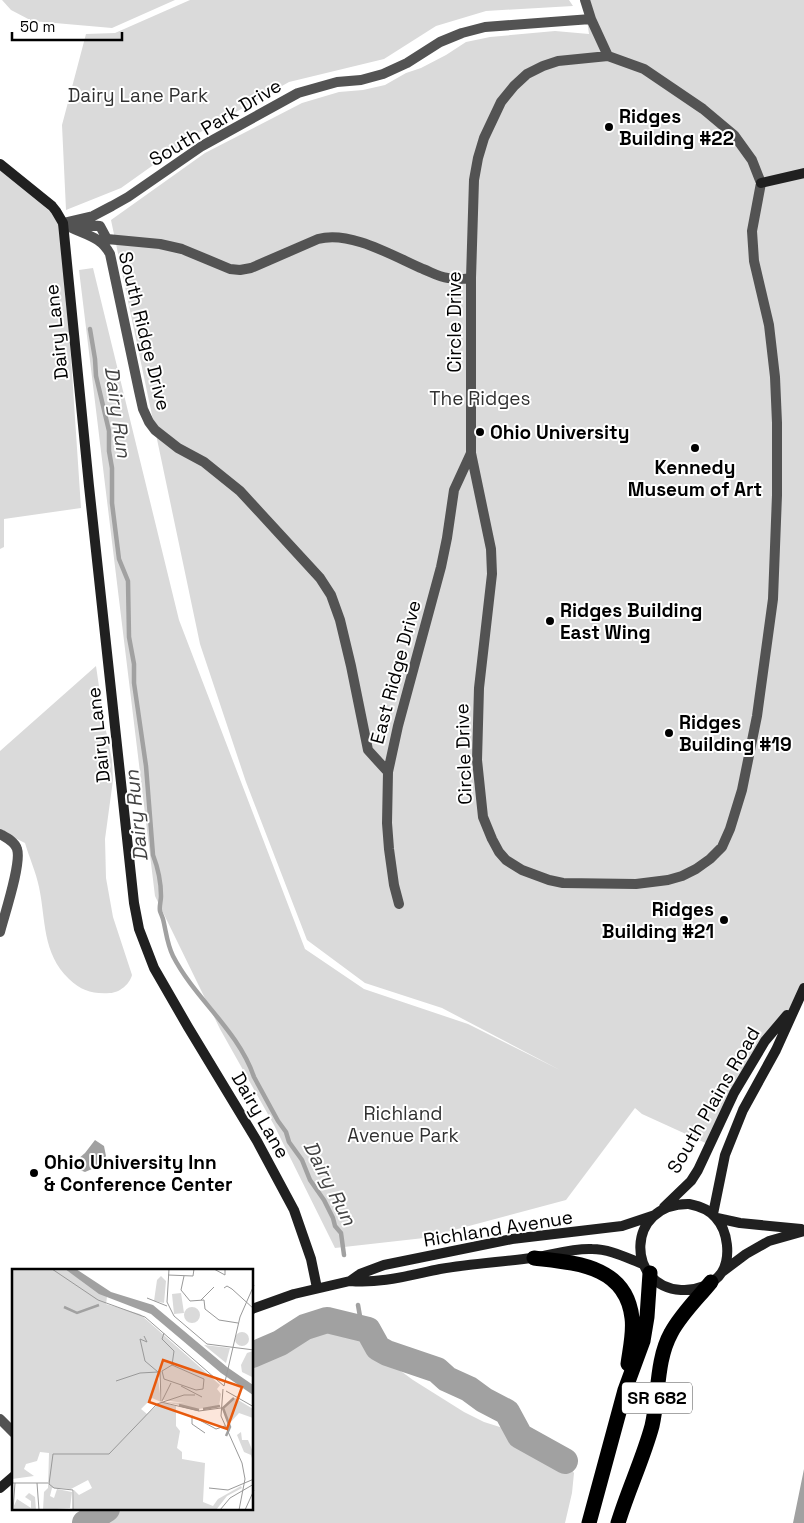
<svg xmlns="http://www.w3.org/2000/svg" width="804" height="1523" font-family="'Space Grotesk',sans-serif">
	<style>
		.green { fill: #dadada }
		.water { fill: #a1a1a1 }
		.lines { fill: none; stroke-linecap: round; stroke-linejoin: round }
		.stream { stroke: #a1a1a1; stroke-width: 4.5 }
		.river { stroke: #a1a1a1; stroke-width: 26 }
		.street { stroke: #535353; stroke-width: 10 }
		.secondary { stroke: #202020; stroke-width: 10 }
		.highway { stroke: #000; stroke-width: 15 }
		.poi-dot { fill: #000; stroke: #fff; stroke-width: 2 }
		.labels { text-anchor: middle; stroke-width: 4; stroke-linejoin: round; paint-order: stroke }
		.shield { fill: #fff; stroke: #4c4c4c; stroke-width: 1 }
		.shield-label { font-size: 18px; font-weight: bold; fill: #000 }
		.park-label { font-size: 19px; fill: #313131; stroke: #fff }
		.poi-label { font-size: 19px; font-weight: bold; fill: #000; stroke: #fff; text-anchor: start }
		.street-label { font-size: 19px; fill: #000; stroke: #fff }
		.water-label { font-size: 20px; font-style: italic; fill: #424242; stroke: #fff }
		.inset-river { fill: none; stroke: #a1a1a1; stroke-width: 2.5 }
		.inset-road { fill: none; stroke: #999; stroke-width: 1 }
		.view { fill: #e8590c; fill-opacity: 0.15; stroke: #e8590c; stroke-width: 2.5 }
		.inset-edge { fill: none; stroke: #000; stroke-width: 2.5 }
	</style>
	<rect width="100%" height="100%" fill="#fff"/>
	<!-- green -->
	<path class="green" d="M2 0H175L112 28 32 21 11 10Z
		M190 0H569L573 6 486 11 436 26 384 59 289 82 197 134 121 188 66 210 62 125 86 34 115 33Z
		M584 0H804V988L794 1007 765 1041 710 1145 642 1114 635 1108 566 1200 424 1238 335 1248 274 1125 220 1029 155 896 79 270 93 268 179 620 305 949 364 989 468 1024 560 1070 442 1008 365 983 307 940 246 782 200 644 111 220 205 153 302 103 339 92 363 90 385 85 406 73 421 68 446 55 466 42 490 37 555 31 589 34Z
		M0 164 62 223 81 508 4 519V547L0 549Z
		M96 666 104 721 112 760 113 780 105 839 106 878 113 917 132 975C130 984 119 993 110 993 92 994 82 991 69 979 42 953 46 920 39 887 36 872 29 857 25 843L7 834 0 829V751Z
		M319 1316 339 1318 356 1327 371 1340 398 1369 413 1380 464 1412 484 1422 503 1428 562 1457 574 1473 572 1493 565 1523H73L72 1521 88 1512 98 1509H252L253 1350Z"/>
	<!-- water -->
	<path class="water" d="M95 1140 104 1146 106 1156 99 1166 85 1172 77 1169 78 1159 85 1153Z
		M804 1469V1523H793Z"/>
	<g class="lines">
		<!-- stream -->
		<path class="stream" d="M90 329 95 359 96 376 109 431V451L112 468V503L119 559 128 581 129 637 134 664V683L146 766 153 855C158 868 161 882 161 896 161 901 159 907 160 911 161 914 162 916 163 919 166 931 167 944 173 956 195 999 238 1030 254 1077L278 1121 286 1132 289 1142 302 1160 310 1180 324 1200 333 1218 335 1226 341 1233 344 1255
			M358 1305 362 1328"/>
		<!-- river -->
		<path class="river" d="M252 1355 280 1343 305 1327 327 1320 368 1330 378 1348 387 1353 437 1370 447 1379 469 1389 484 1400 507 1412 520 1436 565 1461
			M85 1523 107 1509"/>
		<!-- street -->
		<path class="street" d="M585 0 591 19 608 56
			M608 56 644 69 703 109 734 135 752 160 761 183 752 231 754 261 769 325 775 377 777 423V495L773 599 757 716 742 790 730 829 722 847 710 859 696 869 682 876 668 880 636 884 563 883 549 880 522 870 506 860 499 852 492 839 483 817 477 760 479 688 492 574 491 549 471 453V278L474 180 478 158 484 138 501 102 514 86 527 74 543 66 558 61Z
			M63 223C81 235 100 234 110 254L139 391 143 409 149 422 155 430 178 448 204 462 240 491 320 578 331 595 340 620 351 666 368 750 388 772
			M63 223 93 216 112 206 128 197 202 146 298 93 337 82 361 80 383 74 407 63 440 42 462 33 485 27 591 19
			M76 224 100 226 107 239 160 244 182 249 230 269 240 270 251 268 318 239C350 230 393 256 423 269 431 272 439 277 448 278 456 280 463 279 471 278
			M0 834C7 838 15 842 17 849 22 863 4 916 0 932
			M399 904 394 885 389 849 387 823 388 772 398 726 441 567 447 538 454 490 471 453
			M0 1419 14 1433"/>
		<!-- secondary -->
		<path class="secondary" d="M0 164 52 206 56 211 63 223 89 486 134 903 139 929 154 968 188 1027 257 1141 294 1210 311 1259 317 1288
			M761 183 804 173
			M689 1204C699 1206 710 1210 716 1218 728 1231 731 1257 722 1272 714 1285 695 1291 681 1290 626 1287 625 1203 689 1204Z
			M664 1207 691 1181 698 1170 734 1093 765 1041 787 1015
			M713 1214 725 1155 743 1110 776 1050 804 988
			M717 1218 740 1223 801 1229
			M722 1272 746 1254 769 1241 804 1231
			M350 1281C380 1284 410 1275 440 1269 470 1264 501 1262 532 1258 552 1255 572 1248 592 1249 610 1249 627 1258 643 1264
			M252 1309 294 1294 350 1281 360 1274 384 1265 512 1239 622 1226 655 1215
			M0 1488 14 1476"/>
		<!-- highway -->
		<path class="highway" d="M534 1258C575 1263 626 1265 632 1318 634 1332 630 1349 628 1364
			M589 1523 625 1390 643 1341 647 1317 650 1273
			M618 1523C628 1490 643 1459 652 1426 659 1396 656 1360 671 1333 681 1314 698 1298 711 1282"/>
	</g>
	<!-- markers -->
	<g class="poi-dot">
		<circle cx="609" cy="127" r="5"/>
		<circle cx="480" cy="432" r="5"/>
		<circle cx="695" cy="448" r="5"/>
		<circle cx="550" cy="621" r="5"/>
		<circle cx="669" cy="733" r="5"/>
		<circle cx="724" cy="920" r="5"/>
		<circle cx="34" cy="1173" r="5"/>
	</g>
	<g class="labels">
		<!-- shield labels -->
		<rect class="shield" x="622" y="1382.5" width="70" height="31" rx="4"/>
		<g class="shield-label">
			<text x="657" y="1404">SR 682</text>
		</g>
		<!-- park labels -->
		<g class="park-label">
			<text x="138" y="102">Dairy Lane Park</text>
			<text x="480" y="405">The Ridges</text>
			<text x="403" y="1120">Richland<tspan x="403" dy="22">Avenue Park</tspan></text>
		</g>
		<!-- poi labels -->
		<g class="poi-label">
			<text x="619" y="123">Ridges<tspan x="619" dy="22">Building #22</tspan></text>
			<text x="490" y="439">Ohio University</text>
			<text x="695" y="474" text-anchor="middle">Kennedy<tspan x="695" dy="22">Museum of Art</tspan></text>
			<text x="560" y="617">Ridges Building<tspan x="560" dy="22">East Wing</tspan></text>
			<text x="679" y="729">Ridges<tspan x="679" dy="22">Building #19</tspan></text>
			<text x="714" y="916" text-anchor="end">Ridges<tspan x="714" dy="22">Building #21</tspan></text>
			<text x="44" y="1169">Ohio University Inn<tspan x="44" dy="22">&amp; Conference Center</tspan></text>
		</g>
		<!-- street labels -->
		<g class="street-label">
			<text transform="translate(215 122) rotate(-31)" y="7">South Park Drive</text>
			<text transform="translate(454 322) rotate(-90)" y="7">Circle Drive</text>
			<text transform="translate(145 331) rotate(76)" y="7">South Ridge Drive</text>
			<text transform="translate(56 332) rotate(-96)" y="7">Dairy Lane</text>
			<text transform="translate(395 672) rotate(-75)" y="7">East Ridge Drive</text>
			<text transform="translate(98 735) rotate(-96)" y="7">Dairy Lane</text>
			<text transform="translate(463 754) rotate(-92)" y="7">Circle Drive</text>
			<text transform="translate(713 1100) rotate(-60)" y="7">South Plains Road</text>
			<text transform="translate(261 1115) rotate(60)" y="7">Dairy Lane</text>
			<text transform="translate(498 1228) rotate(-9)" y="7">Richland Avenue</text>
		</g>
		<!-- water labels -->
		<g class="water-label">
			<text transform="translate(118 412) rotate(82)" y="7">Dairy Run</text>
			<text transform="translate(136 816) rotate(-96)" y="7">Dairy Run</text>
			<text transform="translate(330 1183) rotate(63)" y="7">Dairy Run</text>
		</g>
	</g>
	<!-- overview -->
	<g transform="translate(12 1269)">
		<rect width="241" height="241" fill="#fff"/>
		<path d="M0 0H53L95 28 94 35 128 45 208 116 205 120 209 125 207 137 186 140 152 133 173 134 150 131 147 103 146 108 149 133 164 137V157L168 162 165 179 170 183V190L193 194 191 233 201 237 206 230 229 217 230 219 215 227 204 241H61L62 221 67 226 80 219 76 211 59 220 40 219 38 227 42 229 45 220 60 223 58 239 31 241 32 223 36 219 37 184 28 183 25 192 14 195 12 200 22 207 0 210ZM140 129 149 133 135 145 129 140ZM149 7 154 12 152 34 142 32 145 11ZM169 24 172 44 162 45 160 25ZM172 46a8 8 0 1 1 16 0a8 8 0 1 1-16 0ZM223 70a7 7 0 1 1 14 0a7 7 0 1 1-14 0ZM192 76 218 79 214 94ZM241 82V108H240L230 103 229 96 235 84ZM223 129 241 140V149L227 144 216 156 210 139ZM229 163 230 171H236L241 183V192L239 186 232 183 225 166ZM17 224 23 228 24 241H0L5 230 19 239V232L13 228Z" fill="#dadada" fill-rule="evenodd"/>
		<path d="M53 0H64L99 23 141 36 215 98 241 116V126L209 104 139 45 87 25Z" fill="#a1a1a1"/>
		<path class="inset-river" d="M52 38 65 44 87 36M167 136 187 141M191 140 208 137M214 167 218 158 211 139 222 129"/>
		<path class="inset-road" d="M40 0 86 31 133 48 212 117M157 0 155 33 162 47 195 75 242 81M202 0 213 6V0M156 6 181 7 182 0M172 7 169 21 178 32 192 31 193 40 207 51 226 54M212 19 215 17 220 20 242 40M135 29 155 37M189 31 202 18M152 64 150 70 162 82 160 96M132 67 135 73 128 70 133 92 146 103M160 96 192 110 191 120 184 121 152 110 150 102ZM148 102 149 132M104 112 128 104 146 103M169 117 190 128M212 117 228 48 242 16M211 120 209 147 230 194 233 210 227 241M214 122 242 138M150 132 159 114M149 133 187 142 209 139M193 164 180 155V147L204 160 213 157M0 214H36M25 214 27 241M37 215 41 185H97L145 135 172 126H183M37 215 42 219 61 221V241M197 219 216 221 242 210M1 241 3 214M208 241 218 229 242 215M233 241 242 221"/>
		<path class="view" d="M151 91 230 118 215 160 137 133Z"/>
		<rect width="241" height="241" class="inset-edge"/>
	</g>
	<!-- scale -->
	<path d="M12 32v8h110v-8" fill="none" stroke="#000000" stroke-width="2.5"/>
	<text x="20" y="32" font-size="15" fill="#000000" stroke="#ffffff" stroke-width="4" paint-order="stroke">50 m</text>
</svg>
